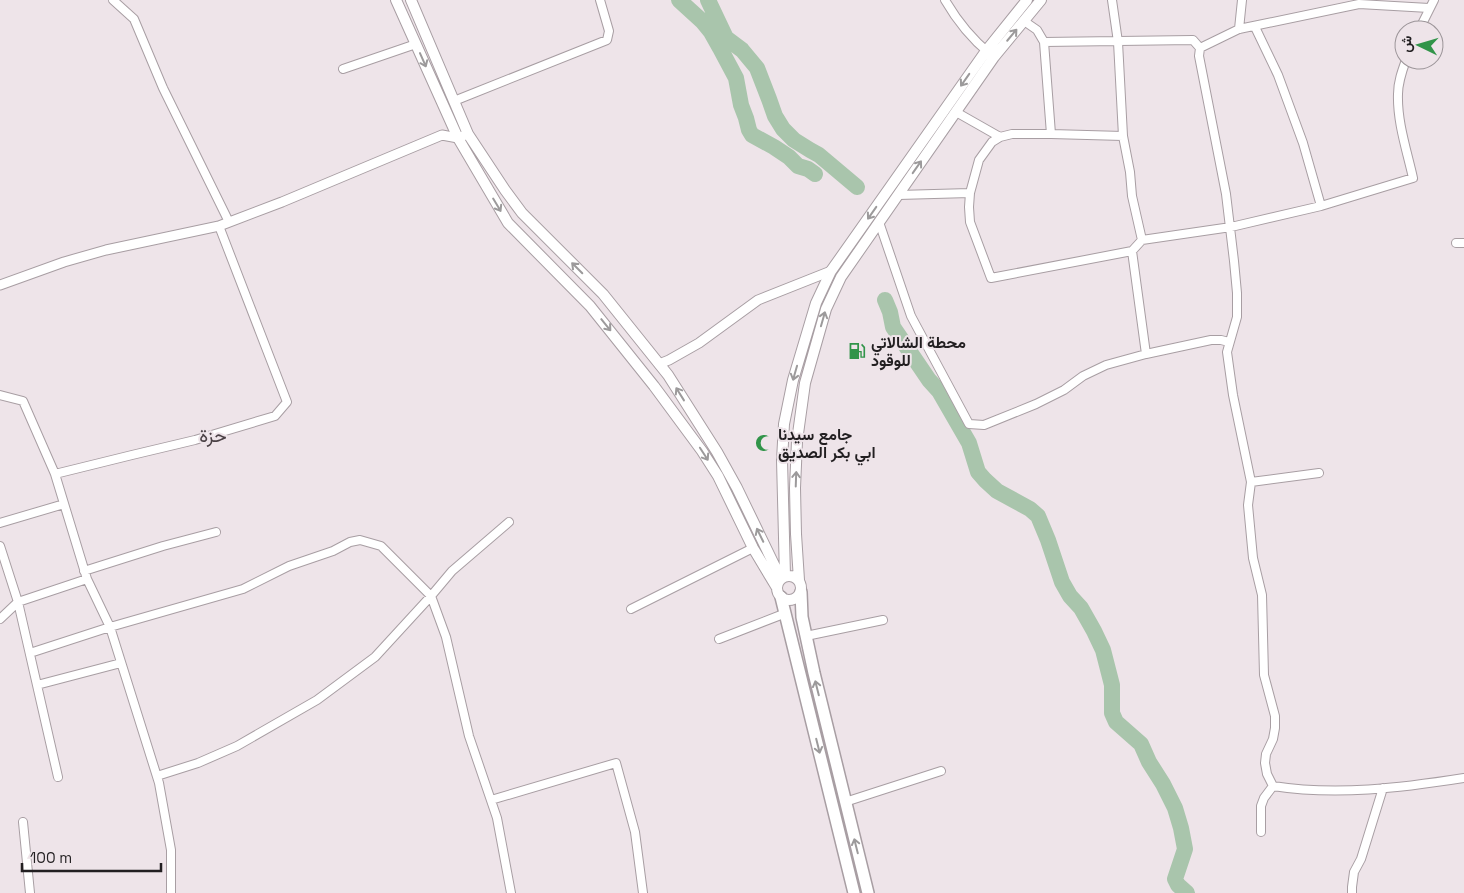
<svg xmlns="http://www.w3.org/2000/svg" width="1464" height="893" font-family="'Space Grotesk',Vazirmatn,sans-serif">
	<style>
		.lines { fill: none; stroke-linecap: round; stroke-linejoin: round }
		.river { stroke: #a9c5ac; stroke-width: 16 }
		.minor-casing { stroke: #a89ea3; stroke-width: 10 }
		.tertiary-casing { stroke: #a89ea3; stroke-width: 11 }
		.secondary-casing { stroke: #a89ea3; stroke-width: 12 }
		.primary-casing { stroke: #a89ea3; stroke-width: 14 }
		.minor { stroke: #fff; stroke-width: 8 }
		.tertiary { stroke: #fff; stroke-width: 9 }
		.secondary { stroke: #fff; stroke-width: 10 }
		.primary { stroke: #fff; stroke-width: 11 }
		.oneway { stroke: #9c9a9b }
		.labels { text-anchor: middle; stroke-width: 4; stroke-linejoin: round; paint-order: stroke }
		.poi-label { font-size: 16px; font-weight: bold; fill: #221f21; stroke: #eee4e9; text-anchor: start }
		.quarter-label { font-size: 19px; fill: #4a4145; stroke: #eee4e9 }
	</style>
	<rect width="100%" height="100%" fill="#eee4e9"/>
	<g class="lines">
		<!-- river -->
		<path class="river" d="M679 0 702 21 711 32 720 48 736 78 741 105 746 118 749 130 752 135 774 147 789 157 798 166 808 169 815 174
			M708 0 726 38 742 50 757 68 769 99 775 116 783 129 794 140 810 150 819 155 857 187
			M885 300 890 312 893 327 929 380 939 391 969 443 978 472 985 480 997 491 1030 509 1038 516 1048 540 1062 582 1070 596 1081 608 1094 631 1103 650 1112 685V713L1116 722 1141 744 1149 762 1163 784 1175 808 1181 828 1185 849 1175 879 1178 885 1187 893"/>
		<!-- minor casing -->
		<g class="minor-casing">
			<path id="minor" d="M113 0 134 19 163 88 229 222
				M945 0C956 19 973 40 990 54
				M1112 0 1118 42 1123 136 1130 172 1132 196 1142 240
				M1024 21 1037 30 1044 42 1051 134
				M1255 27 1278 75 1303 143 1321 206
				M1239 29 1242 0
				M1419 30 1434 0
				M1044 42 1193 40 1200 48 1199 56 1226 194 1234 261 1237 293V317L1227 352 1233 395 1251 482 1248 505 1253 558 1262 595 1264 675 1275 716V728L1273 739 1266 754 1265 763 1267 774 1273 786
				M1200 48 1239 29 1359 4 1429 8
				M343 69 416 44
				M454 101 607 40 609 31 600 0
				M956 112 1000 137
				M1123 136 1051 134H1012L1000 137 992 142 979 160 970 193 969 207 970 222 991 278 1132 251 1142 240 1231 227 1321 206 1413 178C1407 151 1397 122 1398 94 1398 82 1402 71 1406 60
				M898 195 970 193
				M879 222 911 316 969 424 984 425 1036 404 1064 390 1083 376 1106 365 1146 354 1211 340H1221L1229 342
				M1456 243H1464
				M1132 251 1146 354
				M0 395 23 401 55 474 87 579 110 627 159 783 171 850V893
				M55 474 132 455 195 440 275 416 287 402 219 226
				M1251 482 1319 473
				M0 523 64 504
				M0 546 18 602 58 777
				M84 571 163 546 216 532
				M631 609 753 548
				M0 619 18 602 87 579
				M806 636 883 620
				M719 639 786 613
				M30 653 110 627 243 589 289 566 333 551 350 542 360 540 381 546 431 596 446 637 469 736 497 818 511 893
				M37 685 121 663
				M157 776 198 763 237 746 317 700 375 657 431 596 452 571 509 522
				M1273 786C1336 796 1401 788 1464 778
				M491 800 616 763 635 832 643 893
				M845 802 941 771
				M23 822 30 893
				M1261 832V806L1264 798 1273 786
				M1352 893V887L1354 872 1361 859 1383 788"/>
		</g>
		<!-- tertiary casing -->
		<g class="tertiary-casing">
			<path id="tertiary" d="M0 285 64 262 106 250 219 226 282 202 442 135 458 138 463 136
				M659 364 669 360 699 343 758 300 831 271"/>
		</g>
		<!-- secondary casing -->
		<g class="secondary-casing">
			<path id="secondary" d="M396 0 458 138 508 223 590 306 654 386 702 451 718 476 753 548 777 588
				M411 0 468 134 505 190 522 213 603 294 668 375 717 452 737 488 781 579
				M777 588a12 12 0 1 1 24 0a12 12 0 1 1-24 0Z
				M785 576 782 460 784 424 793 380 816 303 831 271 986 51 1027 0
				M799 580 796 534 795 488 797 441 805 383 826 309 841 277 994 57 1041 0"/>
		</g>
		<!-- primary casing -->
		<g class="primary-casing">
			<path id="primary" d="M801 592 802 617 814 673 868 893
				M781 597 854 893"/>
		</g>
		<!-- minor -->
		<use href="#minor" class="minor"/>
		<!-- tertiary -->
		<use href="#tertiary" class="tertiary"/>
		<!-- secondary -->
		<use href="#secondary" class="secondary"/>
		<!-- primary -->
		<use href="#primary" class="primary"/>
	</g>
	<!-- one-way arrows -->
	<defs><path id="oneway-shaft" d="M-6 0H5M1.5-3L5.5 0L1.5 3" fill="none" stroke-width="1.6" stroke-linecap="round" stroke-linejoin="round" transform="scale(1.25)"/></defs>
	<g class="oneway">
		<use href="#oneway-shaft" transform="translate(1012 35) rotate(-50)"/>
		<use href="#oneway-shaft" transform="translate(423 60) rotate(66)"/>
		<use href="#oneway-shaft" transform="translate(965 80) rotate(125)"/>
		<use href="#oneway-shaft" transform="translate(917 167) rotate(-55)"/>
		<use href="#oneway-shaft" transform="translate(497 205) rotate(59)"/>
		<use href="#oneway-shaft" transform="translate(872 213) rotate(125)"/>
		<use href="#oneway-shaft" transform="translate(577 268) rotate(-135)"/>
		<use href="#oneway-shaft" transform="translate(823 319) rotate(-74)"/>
		<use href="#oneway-shaft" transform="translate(606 325) rotate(51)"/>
		<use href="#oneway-shaft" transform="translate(795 373) rotate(106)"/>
		<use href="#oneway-shaft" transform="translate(680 394) rotate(-122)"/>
		<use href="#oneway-shaft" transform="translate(704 454) rotate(57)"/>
		<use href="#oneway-shaft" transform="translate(796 479) rotate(-88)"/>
		<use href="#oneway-shaft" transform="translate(760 535) rotate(-116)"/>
		<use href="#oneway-shaft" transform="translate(817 688) rotate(-104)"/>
		<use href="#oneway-shaft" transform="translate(818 746) rotate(76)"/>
		<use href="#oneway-shaft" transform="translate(856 846) rotate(-104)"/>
	</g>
	<!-- icons -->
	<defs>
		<g id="fuel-bare" transform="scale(1.35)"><path d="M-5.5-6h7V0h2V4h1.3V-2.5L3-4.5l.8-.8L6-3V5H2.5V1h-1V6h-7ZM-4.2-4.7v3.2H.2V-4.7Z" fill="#319449" stroke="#eee4e9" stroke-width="2.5" paint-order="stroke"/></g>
		<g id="mosque-bare" transform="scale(1.35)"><path d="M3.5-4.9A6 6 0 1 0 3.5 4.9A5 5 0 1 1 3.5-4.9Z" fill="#319449" stroke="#eee4e9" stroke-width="2.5" paint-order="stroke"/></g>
	</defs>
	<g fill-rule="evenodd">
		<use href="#fuel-bare" x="857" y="351"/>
		<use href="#mosque-bare" x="764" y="443"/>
	</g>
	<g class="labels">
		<!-- poi labels -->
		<g class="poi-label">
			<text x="871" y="348">محطة الشالاتي<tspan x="871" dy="18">للوقود</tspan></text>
			<text x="778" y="440">جامع سيدنا<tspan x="778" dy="18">ابي بكر الصديق</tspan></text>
		</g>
		<!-- quarter labels -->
		<g class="quarter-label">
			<text x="213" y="442">حزة</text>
		</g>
	</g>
	<!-- north arrow -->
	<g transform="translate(1419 45) rotate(275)"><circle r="24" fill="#eee4e9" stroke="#9c9599"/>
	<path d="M0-4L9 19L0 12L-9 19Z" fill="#319449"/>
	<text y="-8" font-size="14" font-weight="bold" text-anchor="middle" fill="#221f21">ش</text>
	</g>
	<!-- scale -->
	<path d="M22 863v8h139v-8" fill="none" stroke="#221f21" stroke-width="2.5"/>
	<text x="30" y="863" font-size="15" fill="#221f21" stroke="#eee4e9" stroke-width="4" paint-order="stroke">100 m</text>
</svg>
